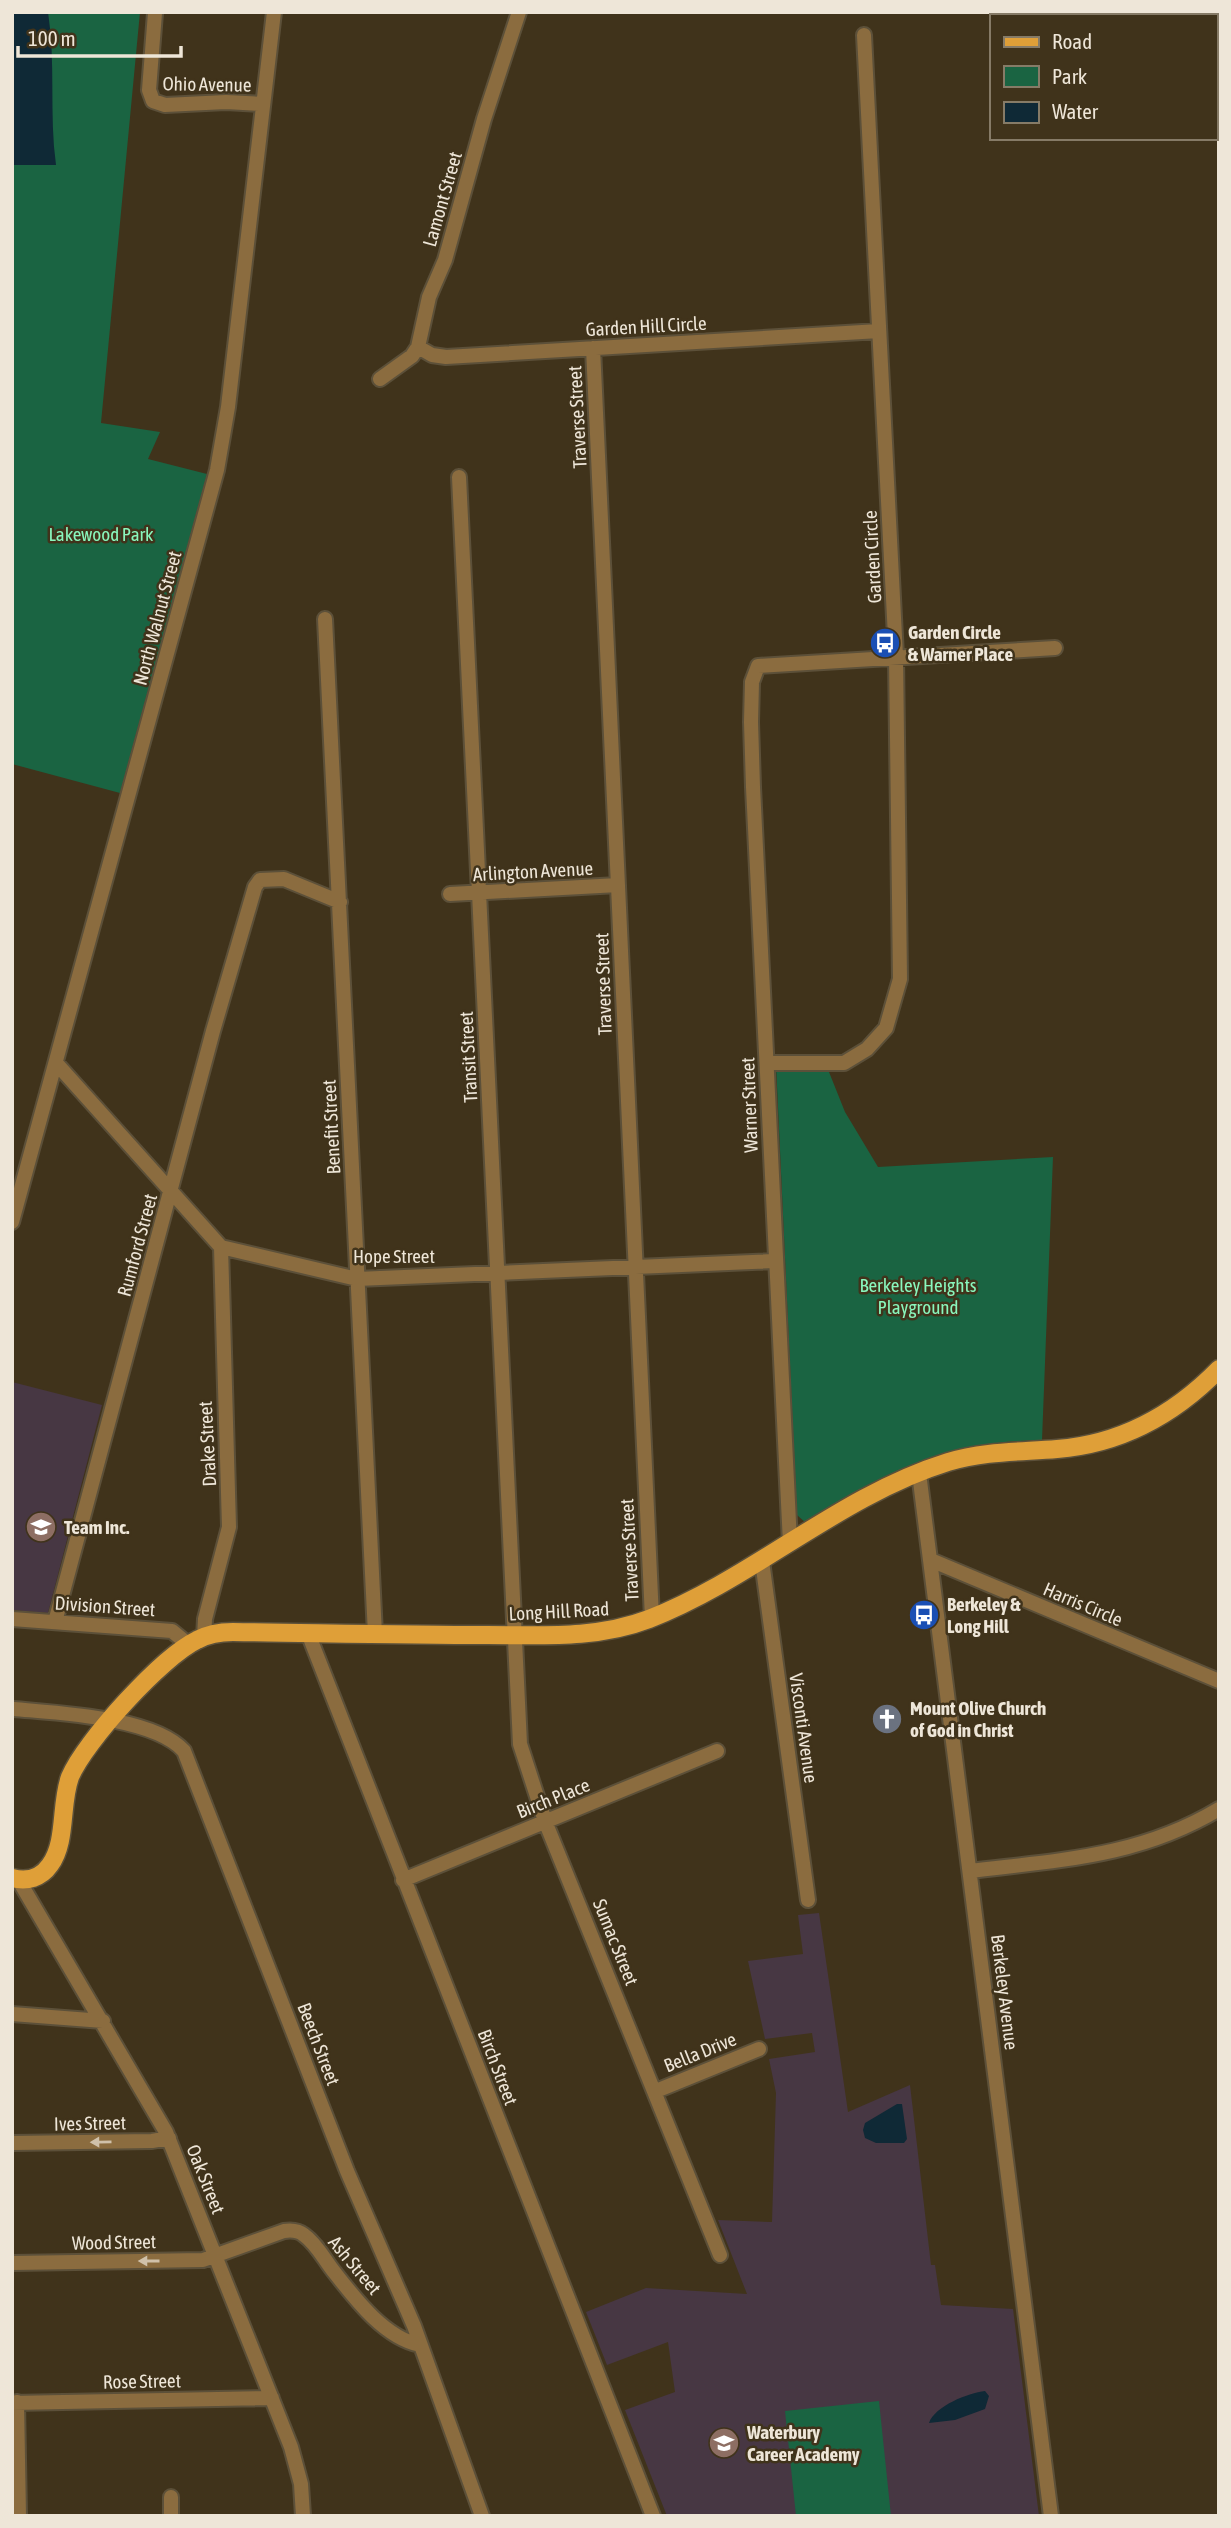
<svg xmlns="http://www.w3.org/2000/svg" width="1231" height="2528" font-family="'Asap Condensed',sans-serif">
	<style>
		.education { fill: #473743 }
		.green { fill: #1a6442 }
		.water { fill: #0f2936 }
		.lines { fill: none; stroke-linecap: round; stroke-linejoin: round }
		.minor-casing { stroke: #5c5039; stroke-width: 18 }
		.major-casing { stroke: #5c5039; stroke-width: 21 }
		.minor { stroke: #8b6c3f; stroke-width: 14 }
		.major { stroke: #df9f38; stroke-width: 18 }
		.oneway { fill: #d0c1aa }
		.labels { text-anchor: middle; stroke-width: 5; stroke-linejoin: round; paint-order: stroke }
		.street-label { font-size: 19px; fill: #eee6d8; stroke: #40331b }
		.park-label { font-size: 19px; fill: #89f7bd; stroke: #40331b }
		.poi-label { font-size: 19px; font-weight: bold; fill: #eee6d8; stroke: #40331b; text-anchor: start }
	</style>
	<rect width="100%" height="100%" fill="#40331b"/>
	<!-- education -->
	<path class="education" d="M12 1382 102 1405 48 1613 12 1610Z
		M819 1913 848 2112 910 2085 931 2265H935L941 2305 1013 2309 1039 2516H667L625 2410 675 2392 668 2342 607 2365 586 2312 646 2288 747 2294 718 2220 772 2222 776 2093 769 2059 815 2052 812 2033 765 2039 748 1961 803 1954 798 1915Z"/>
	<!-- green -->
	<path class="green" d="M12 12H140L101 423 160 432 148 459 207 474 120 793 12 764Z
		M825 1062 845 1112 878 1167 1053 1157 1042 1440C976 1441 925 1456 867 1487 846 1498 827 1513 806 1523L797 1515 776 1064Z
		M879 2401 891 2516H796L785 2411Z"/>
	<!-- water -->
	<path class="water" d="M12 12H48C56 63 49 114 56 165H12Z
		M897 2104H902L907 2139 904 2143H876L865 2138 863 2130 865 2123Z
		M985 2391 989 2396 985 2409 955 2420 929 2423C935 2406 968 2393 985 2391Z"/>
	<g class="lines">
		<!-- minor casing -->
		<g class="minor-casing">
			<path id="minor" d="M155 13 149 90 153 101 165 105 226 102 263 104
				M418 347 432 355 446 357 879 331
				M593 348 652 1618
				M380 379 412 356 418 347 429 297 445 260 484 119 519 12
				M459 477 520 1744 545 1821 720 2255
				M325 619 375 1634
				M450 894 618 885
				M56 1063 221 1247 357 1279 775 1261
				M767 1063H844L867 1049 886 1028 900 979 896 656 864 35
				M12 1222 217 470 228 407 274 12
				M919 1473 1051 2516
				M790 1543 753 787 751 722 752 682 758 666 1055 648
				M762 1561 808 1900
				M933 1561 1219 1681
				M12 1619 172 1631 189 1645
				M55 1622 213 1031 255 887 260 880 284 879 340 902
				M308 1633 653 2516
				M204 1637 205 1619 229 1527 221 1247
				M14 1709C57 1713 154 1717 184 1751L347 2171 414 2326 482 2516
				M970 1871C1060 1860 1139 1857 1219 1809
				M18 1879 166 2132 291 2447 301 2484 303 2516
				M403 1880 717 1751
				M12 2014 103 2021
				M656 2091 759 2049
				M12 2143 152 2141 169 2138
				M12 2263 203 2260 284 2231C291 2230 298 2230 304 2235 317 2244 325 2261 335 2273 356 2300 385 2338 420 2345
				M17 2402 19 2516
				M12 2403 272 2398
				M171 2516V2497"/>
		</g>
		<!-- major casing -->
		<g class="major-casing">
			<path id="major" d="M12 1878C27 1882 41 1878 50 1865 67 1842 60 1804 70 1777 85 1741 162 1657 197 1640 208 1634 221 1632 233 1632 318 1633 402 1635 487 1635 542 1635 597 1639 649 1619 754 1578 839 1496 948 1462 984 1451 1020 1452 1057 1449 1121 1444 1175 1414 1219 1369"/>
		</g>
		<!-- minor -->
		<use href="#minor" class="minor"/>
		<!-- major -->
		<use href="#major" class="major"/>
	</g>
	<!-- one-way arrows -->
	<defs><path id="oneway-solid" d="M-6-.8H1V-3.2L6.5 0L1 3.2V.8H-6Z" transform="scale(1.75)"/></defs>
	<g class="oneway">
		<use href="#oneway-solid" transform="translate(101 2142) rotate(179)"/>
		<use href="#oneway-solid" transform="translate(149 2261) rotate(180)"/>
	</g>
	<!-- icons -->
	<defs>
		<g id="bus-disc" transform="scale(1.575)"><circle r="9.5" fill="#1a4fb4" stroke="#40331b"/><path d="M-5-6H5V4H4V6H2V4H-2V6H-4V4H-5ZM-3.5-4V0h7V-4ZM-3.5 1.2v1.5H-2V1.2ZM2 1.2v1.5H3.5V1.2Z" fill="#fff"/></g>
		<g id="school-disc" transform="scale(1.575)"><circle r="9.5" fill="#8d6e63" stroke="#40331b"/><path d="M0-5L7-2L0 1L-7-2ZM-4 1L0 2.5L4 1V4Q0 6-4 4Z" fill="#fff"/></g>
		<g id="church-disc" transform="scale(1.575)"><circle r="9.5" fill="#6b7280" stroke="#40331b"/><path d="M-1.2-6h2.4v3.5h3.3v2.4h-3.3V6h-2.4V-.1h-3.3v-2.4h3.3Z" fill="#fff"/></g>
	</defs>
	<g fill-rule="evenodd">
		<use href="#bus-disc" x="885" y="643"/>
		<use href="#school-disc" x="41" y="1527"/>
		<use href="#bus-disc" x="924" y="1615"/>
		<use href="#church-disc" x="887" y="1719"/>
		<use href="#school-disc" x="724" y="2443"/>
	</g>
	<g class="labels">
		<!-- street labels -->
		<g class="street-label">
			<text transform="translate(207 84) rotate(1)" y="7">Ohio Avenue</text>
			<text transform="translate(442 199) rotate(-74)" y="7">Lamont Street</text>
			<text transform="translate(646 326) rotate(-3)" y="7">Garden Hill Circle</text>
			<text transform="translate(577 417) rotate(-93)" y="7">Traverse Street</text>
			<text transform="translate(872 557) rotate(-93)" y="7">Garden Circle</text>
			<text transform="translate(157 618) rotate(-75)" y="7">North Walnut Street</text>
			<text transform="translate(533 871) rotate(-3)" y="7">Arlington Avenue</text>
			<text transform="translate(603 984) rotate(-92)" y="7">Traverse Street</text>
			<text transform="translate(468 1057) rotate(-93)" y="7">Transit Street</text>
			<text transform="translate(749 1105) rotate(-92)" y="7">Warner Street</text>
			<text transform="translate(331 1127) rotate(-93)" y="7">Benefit Street</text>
			<text transform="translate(137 1245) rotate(-75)" y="7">Rumford Street</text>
			<text x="394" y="1263">Hope Street</text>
			<text transform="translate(207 1444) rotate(-93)" y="7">Drake Street</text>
			<text transform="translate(629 1550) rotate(-93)" y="7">Traverse Street</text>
			<text transform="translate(1083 1604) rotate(23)" y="7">Harris Circle</text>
			<text transform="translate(105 1606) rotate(4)" y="7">Division Street</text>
			<text transform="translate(559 1611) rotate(-3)" y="7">Long Hill Road</text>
			<text transform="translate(804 1728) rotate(82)" y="7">Visconti Avenue</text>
			<text transform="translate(553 1798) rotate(-22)" y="7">Birch Place</text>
			<text transform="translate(616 1942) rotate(68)" y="7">Sumac Street</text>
			<text transform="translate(1005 1992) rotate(83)" y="7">Berkeley Avenue</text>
			<text transform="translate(319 2044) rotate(69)" y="7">Beech Street</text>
			<text transform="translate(700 2052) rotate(-22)" y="7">Bella Drive</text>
			<text transform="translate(498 2067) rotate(69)" y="7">Birch Street</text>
			<text transform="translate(90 2123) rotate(-1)" y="7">Ives Street</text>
			<text transform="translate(206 2179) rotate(68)" y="7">Oak Street</text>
			<text transform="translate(114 2242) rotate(-1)" y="7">Wood Street</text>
			<text transform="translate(355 2265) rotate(50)" y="7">Ash Street</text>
			<text transform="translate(142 2381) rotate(-1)" y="7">Rose Street</text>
		</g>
		<!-- park labels -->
		<g class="park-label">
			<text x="101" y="541">Lakewood Park</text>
			<text x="918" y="1292">Berkeley Heights<tspan x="918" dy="22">Playground</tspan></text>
		</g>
		<!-- poi labels -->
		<g class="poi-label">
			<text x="908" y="639">Garden Circle<tspan x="908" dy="22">&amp; Warner Place</tspan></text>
			<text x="64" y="1534">Team Inc.</text>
			<text x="947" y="1611">Berkeley &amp;<tspan x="947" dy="22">Long Hill</tspan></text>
			<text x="910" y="1715">Mount Olive Church<tspan x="910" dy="22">of God in Christ</tspan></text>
			<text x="747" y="2439">Waterbury<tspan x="747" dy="22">Career Academy</tspan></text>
		</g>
	</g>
	<!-- border -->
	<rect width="1231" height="2528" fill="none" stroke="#eee6d8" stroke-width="28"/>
	<!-- legend -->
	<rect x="990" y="14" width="228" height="126" fill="#40331b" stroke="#867b67" stroke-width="2"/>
	<rect x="1004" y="37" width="35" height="10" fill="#df9f38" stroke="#867b67" stroke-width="2"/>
	<text x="1052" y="49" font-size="21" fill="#eee6d8">Road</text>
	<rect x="1004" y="66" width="35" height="21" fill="#1a6442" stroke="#867b67" stroke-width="2"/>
	<text x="1052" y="84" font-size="21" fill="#eee6d8">Park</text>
	<rect x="1004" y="102" width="35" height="21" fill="#0f2936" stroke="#867b67" stroke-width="2"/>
	<text x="1052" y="119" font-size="21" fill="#eee6d8">Water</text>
	<!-- scale -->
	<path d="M18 46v10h163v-10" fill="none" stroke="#eee6d8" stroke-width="3.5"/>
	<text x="28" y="46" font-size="21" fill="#eee6d8" stroke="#40331b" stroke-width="5" paint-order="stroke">100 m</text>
</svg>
